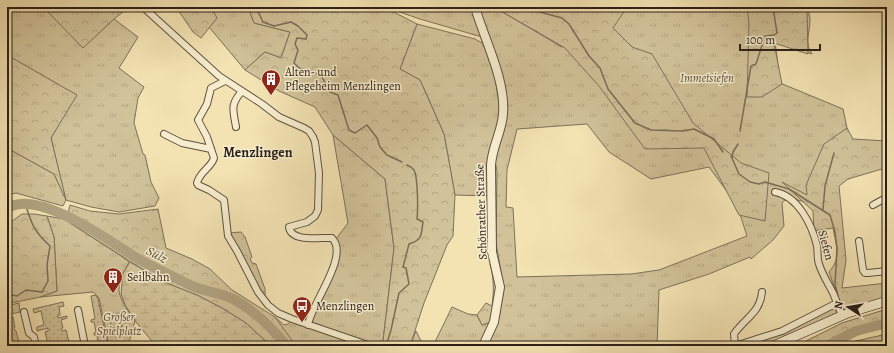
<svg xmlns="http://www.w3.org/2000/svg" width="894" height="353" font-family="Alegreya,serif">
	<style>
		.grass { fill: url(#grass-tufts); stroke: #7e715a; fill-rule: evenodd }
		.forest { fill: url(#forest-crowns); stroke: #7e715a }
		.wetland { fill: url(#wetland-marsh); stroke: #7e715a }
		.garden { fill: url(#garden-dots); stroke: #7e715a }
		.pitch { fill: #d1c299; stroke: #7e715a }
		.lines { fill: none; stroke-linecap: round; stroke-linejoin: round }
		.stream { stroke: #7b6d57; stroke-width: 1.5 }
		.river { stroke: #afa17f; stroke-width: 10 }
		.minor-casing { stroke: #5e5140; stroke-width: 8 }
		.tertiary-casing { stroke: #5e5140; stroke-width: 10 }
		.secondary-casing { stroke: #2c201a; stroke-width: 10 }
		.minor { stroke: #f7edce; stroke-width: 6 }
		.tertiary { stroke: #f7edce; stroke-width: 8 }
		.secondary { stroke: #f7edce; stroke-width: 9 }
		.labels { text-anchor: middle; stroke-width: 3; stroke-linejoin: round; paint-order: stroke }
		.poi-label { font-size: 12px; fill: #2c201a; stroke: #f7edce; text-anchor: start }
		.park-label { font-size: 12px; font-style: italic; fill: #5e5140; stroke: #f7edce }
		.street-label { font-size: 12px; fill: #2c201a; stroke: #f7edce }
		.water-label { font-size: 13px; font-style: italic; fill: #5a4d3d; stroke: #f7edce }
		.quarter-label { font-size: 14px; font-weight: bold; fill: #2c201a; stroke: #f7edce }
	</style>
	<defs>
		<pattern id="grass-tufts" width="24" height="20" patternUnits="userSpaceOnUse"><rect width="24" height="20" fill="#d1c299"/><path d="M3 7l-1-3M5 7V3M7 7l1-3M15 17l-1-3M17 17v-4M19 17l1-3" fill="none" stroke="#b4a683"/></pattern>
		<pattern id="forest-crowns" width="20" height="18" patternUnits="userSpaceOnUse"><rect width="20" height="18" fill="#d1c299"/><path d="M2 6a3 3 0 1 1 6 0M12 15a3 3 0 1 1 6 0" fill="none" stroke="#b4a683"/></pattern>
		<pattern id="wetland-marsh" width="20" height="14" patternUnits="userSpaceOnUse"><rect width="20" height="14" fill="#d1c299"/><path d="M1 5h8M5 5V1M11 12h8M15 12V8" fill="none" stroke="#b4a683"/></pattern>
		<pattern id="garden-dots" width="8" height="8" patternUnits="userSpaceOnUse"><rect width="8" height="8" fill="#d1c299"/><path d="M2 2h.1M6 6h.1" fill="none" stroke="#b4a683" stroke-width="1.8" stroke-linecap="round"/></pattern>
	</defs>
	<rect width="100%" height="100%" fill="#f3e3b3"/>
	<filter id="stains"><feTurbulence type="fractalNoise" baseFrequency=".005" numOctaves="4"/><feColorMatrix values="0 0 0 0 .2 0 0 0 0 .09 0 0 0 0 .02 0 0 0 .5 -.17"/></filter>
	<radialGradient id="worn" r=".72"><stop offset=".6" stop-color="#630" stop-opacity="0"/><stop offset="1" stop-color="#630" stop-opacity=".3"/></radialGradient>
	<!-- grass -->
	<path class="grass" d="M7 7H43L83 47 114 19 138 37 119 68 144 87 138 98 134 123 143 154 145 155 151 182 159 198 155 206 119 212 91 207 66 200 63 206 16 193 7 195V148L54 174 65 197 51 138 76 95 7 55Z
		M211 7H248L254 23 290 32 281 58 265 52 245 70 209 27 216 18Z
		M385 7H472L482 37 420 19Z
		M479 7H494L562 47 500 7H808C808 11 810 16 810 20 810 32 804 43 812 54L775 41 780 83 843 109 847 128 854 170 849 179 836 180 824 208 788 197 782 203 784 226 773 240 751 259 750 257 709 274 659 290 657 346H486L498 323 504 289 496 243 497 171 494 155 506 94 503 77ZM587 124 609 152 651 179 709 167 737 205 747 236 659 270 631 274 517 277 513 208 506 207 507 170 517 129Z
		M417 24 475 39 484 44 495 76 500 110 499 120 489 155V196L455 195 444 134 420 80 400 69Z
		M333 135 385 179 394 248 383 341 381 346 318 327C314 324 312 323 312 318 320 300 347 257 336 239L348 223Z
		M47 216 64 219 121 256 129 262C125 270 119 281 119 290 119 299 130 314 135 321L128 346H109L99 298 93 292 40 297 57 291 54 237Z
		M834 305 837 314 765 346H743Z
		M452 307 468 314 477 315 482 325 491 322 480 344 477 346H433Z
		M275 317 284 325 288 324 291 321 363 346H292L271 323Z
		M416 331 421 341 427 346H410Z
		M887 334V346H841L847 343Z"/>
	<!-- forest -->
	<path class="forest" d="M43 7H77L79 9 81 7H129L114 19 83 48Z
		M176 7H211L217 18 201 38 193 32Z
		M248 7H384L417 24 400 69 420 80 444 134 455 195 453 236 447 245 424 303 410 346H381L383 341 394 248 385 179 333 135 315 107 279 91 245 70 265 52 281 58 290 32 254 23Z
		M494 7H627L613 28 632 47 652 54 693 123 741 163 769 173 765 221 739 215 704 148 645 149 599 86 565 48Z
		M747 7H807L808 54 774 43 782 84 762 97H747L749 24Z
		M7 55 77 95 51 138 66 200 54 174 7 148Z
		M847 128 853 139 887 141V168L882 169 848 179 839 186 846 260 842 288 887 283V299L843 311 829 272C842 257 836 246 833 228L814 231 813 211 782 182 807 195 806 185 824 144Z
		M70 205 90 211 119 214 158 209 166 248 192 259 210 269 232 290 275 317 296 346H271L246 323 222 308 199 296 164 282 150 274 64 219 68 213Z
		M22 214H34L47 216 54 237 57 291 40 297 7 304V227L11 222Z
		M241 232 245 237 252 257 250 259 252 263 256 264 265 289V296L263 297 229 233Z
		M490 264C503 281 495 302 491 322L482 325 477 315 486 303 492 306C494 291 494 278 490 264Z
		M887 309V322L823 346H796L842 323Z"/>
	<!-- wetland -->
	<path class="wetland" d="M130 262 164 282 199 296 222 308 246 323 271 346H156L136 322 125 305 121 294 123 273Z"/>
	<!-- garden -->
	<path class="garden" d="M96 295 98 299 108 346H101L100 343H98L97 335H94V333L96 332 94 322H91V320L95 319 91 296Z
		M63 302 64 306 59 307 60 315 57 316 58 318 67 316V318L61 320 63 328 61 329 62 331 66 330 70 346H52V343L48 344 45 332 48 331V328L37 331V327L44 325 41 311 34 313 33 309Z
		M19 303 20 312 11 314 12 317H13L15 327 14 328 15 331H16L20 346H8L9 343 7 333V306Z"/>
	<!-- pitch -->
	<path class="pitch" d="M119 313 122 327 112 328 109 315Z"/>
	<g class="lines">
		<!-- stream -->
		<path class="stream" d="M256 7 263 22 274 26 291 22 298 26 307 35 306 39 297 38 295 44 298 50 294 63 299 68 321 75 330 92 338 95 349 130 355 133 367 125 377 138 380 147 387 155 402 162
			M521 7 562 18 569 24 589 56 600 68 608 89 635 123 651 130 683 131 694 129 714 139 723 152
			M740 131 751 66 756 64 765 36 774 35 777 33 773 7
			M731 156 739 174 750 182 759 184 765 182 789 189 830 215 835 232 837 248 835 284 838 296
			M732 157 733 152 738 144
			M823 210 825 186 834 153
			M7 294 17 296 26 290 42 292 48 281 47 265 50 246C33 230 32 225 25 203
			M386 346 391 330 399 293 409 284 406 268 403 267 409 244C423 240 421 234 423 222L417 219C418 210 418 177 414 170 412 167 410 166 407 165"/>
		<!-- river -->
		<path class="river" d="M7 209C35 187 110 241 135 257 146 264 158 269 170 275 178 279 186 283 194 287 207 292 223 293 235 300 255 311 272 328 287 346
			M827 346 856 331 887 323"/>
		<!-- minor casing -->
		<g class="minor-casing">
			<path id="minor" d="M143 7 219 76 262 104 279 117 304 128 309 131 313 137 315 142 319 173 318 210 315 216 307 222 289 227C291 243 322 237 332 238 350 256 311 304 308 325
				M225 81 211 88 207 104 198 120 207 137 214 158C211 168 200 171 197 183L198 185 209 190 224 200 228 236 237 251 258 292 268 305 278 313 292 319 371 346
				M236 127C233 109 230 105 242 91
				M164 134 182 143 211 149
				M775 192C798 196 812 225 817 246 818 252 817 259 819 264 822 274 828 283 833 293 836 300 839 308 842 316
				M873 205 882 200 887 199
				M859 241 863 270 865 273H868L887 271
				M78 310 85 346
				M24 312 29 333 34 337 36 346
				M735 346 782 331 837 303
				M735 346 734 334C745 318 760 313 762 292"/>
		</g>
		<!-- tertiary casing -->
		<g class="tertiary-casing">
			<path id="tertiary" d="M475 7C484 39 506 80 503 114 502 131 492 147 491 165L492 252 500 287 494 322 483 346"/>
		</g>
		<!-- secondary casing -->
		<g class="secondary-casing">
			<path id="secondary" d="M773 346 848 313 887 301"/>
		</g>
		<!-- minor -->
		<use href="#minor" class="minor"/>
		<!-- tertiary -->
		<use href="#tertiary" class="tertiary"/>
		<!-- secondary -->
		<use href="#secondary" class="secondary"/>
	</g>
	<!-- icons -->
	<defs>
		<g id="building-pin" transform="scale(1)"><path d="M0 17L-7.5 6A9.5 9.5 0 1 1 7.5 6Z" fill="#8f2418" stroke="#f7edce"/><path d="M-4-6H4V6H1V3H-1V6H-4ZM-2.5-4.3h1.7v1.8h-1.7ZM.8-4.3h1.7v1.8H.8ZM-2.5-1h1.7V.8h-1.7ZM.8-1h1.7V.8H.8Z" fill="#fff"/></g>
		<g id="bus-pin" transform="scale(1)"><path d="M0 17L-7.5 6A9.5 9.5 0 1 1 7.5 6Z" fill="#8f2418" stroke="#f7edce"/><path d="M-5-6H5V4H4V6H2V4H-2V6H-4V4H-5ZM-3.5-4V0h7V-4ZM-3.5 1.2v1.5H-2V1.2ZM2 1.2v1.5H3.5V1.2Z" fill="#fff"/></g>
	</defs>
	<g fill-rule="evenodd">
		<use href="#building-pin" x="271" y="79"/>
		<use href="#building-pin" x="113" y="277"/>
		<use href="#bus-pin" x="302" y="306"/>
	</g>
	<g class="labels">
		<!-- poi labels -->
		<g class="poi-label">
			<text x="285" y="76">Alten- und<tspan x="285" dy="14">Pflegeheim Menzlingen</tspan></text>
			<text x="127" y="281">Seilbahn</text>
			<text x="316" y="310">Menzlingen</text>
		</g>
		<!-- park labels -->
		<g class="park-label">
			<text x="707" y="82">Immetsiefen</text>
			<text x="119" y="321">Großer<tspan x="119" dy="14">Spielplatz</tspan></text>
		</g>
		<!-- street labels -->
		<g class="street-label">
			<text transform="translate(481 212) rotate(-92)" y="4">Schönrather Straße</text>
			<text transform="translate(826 245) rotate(75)" y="4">Siefen</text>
		</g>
		<!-- water labels -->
		<g class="water-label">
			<text transform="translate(157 254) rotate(28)" y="5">Sülz</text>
		</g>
		<!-- quarter labels -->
		<g class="quarter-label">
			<text x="258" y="157">Menzlingen</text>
		</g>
	</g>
	<!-- margin -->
	<rect width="894" height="353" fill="none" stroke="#f3e3b3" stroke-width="24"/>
	<rect x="8" y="8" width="878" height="337" fill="none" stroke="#2c201a" stroke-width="2"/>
	<rect x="12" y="12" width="870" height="329" fill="none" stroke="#2c201a"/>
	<!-- north arrow -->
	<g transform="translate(848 307) rotate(282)" stroke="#f7edce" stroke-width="3" paint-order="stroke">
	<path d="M0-3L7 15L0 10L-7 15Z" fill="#2c201a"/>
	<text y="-6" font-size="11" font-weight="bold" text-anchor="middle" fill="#2c201a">N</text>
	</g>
	<!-- scale -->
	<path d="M740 44v6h80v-6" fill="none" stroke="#2c201a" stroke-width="2"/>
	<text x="746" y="44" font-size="12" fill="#2c201a" stroke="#f7edce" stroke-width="3" paint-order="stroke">100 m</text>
	<rect width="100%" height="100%" filter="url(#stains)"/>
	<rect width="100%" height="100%" fill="url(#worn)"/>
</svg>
